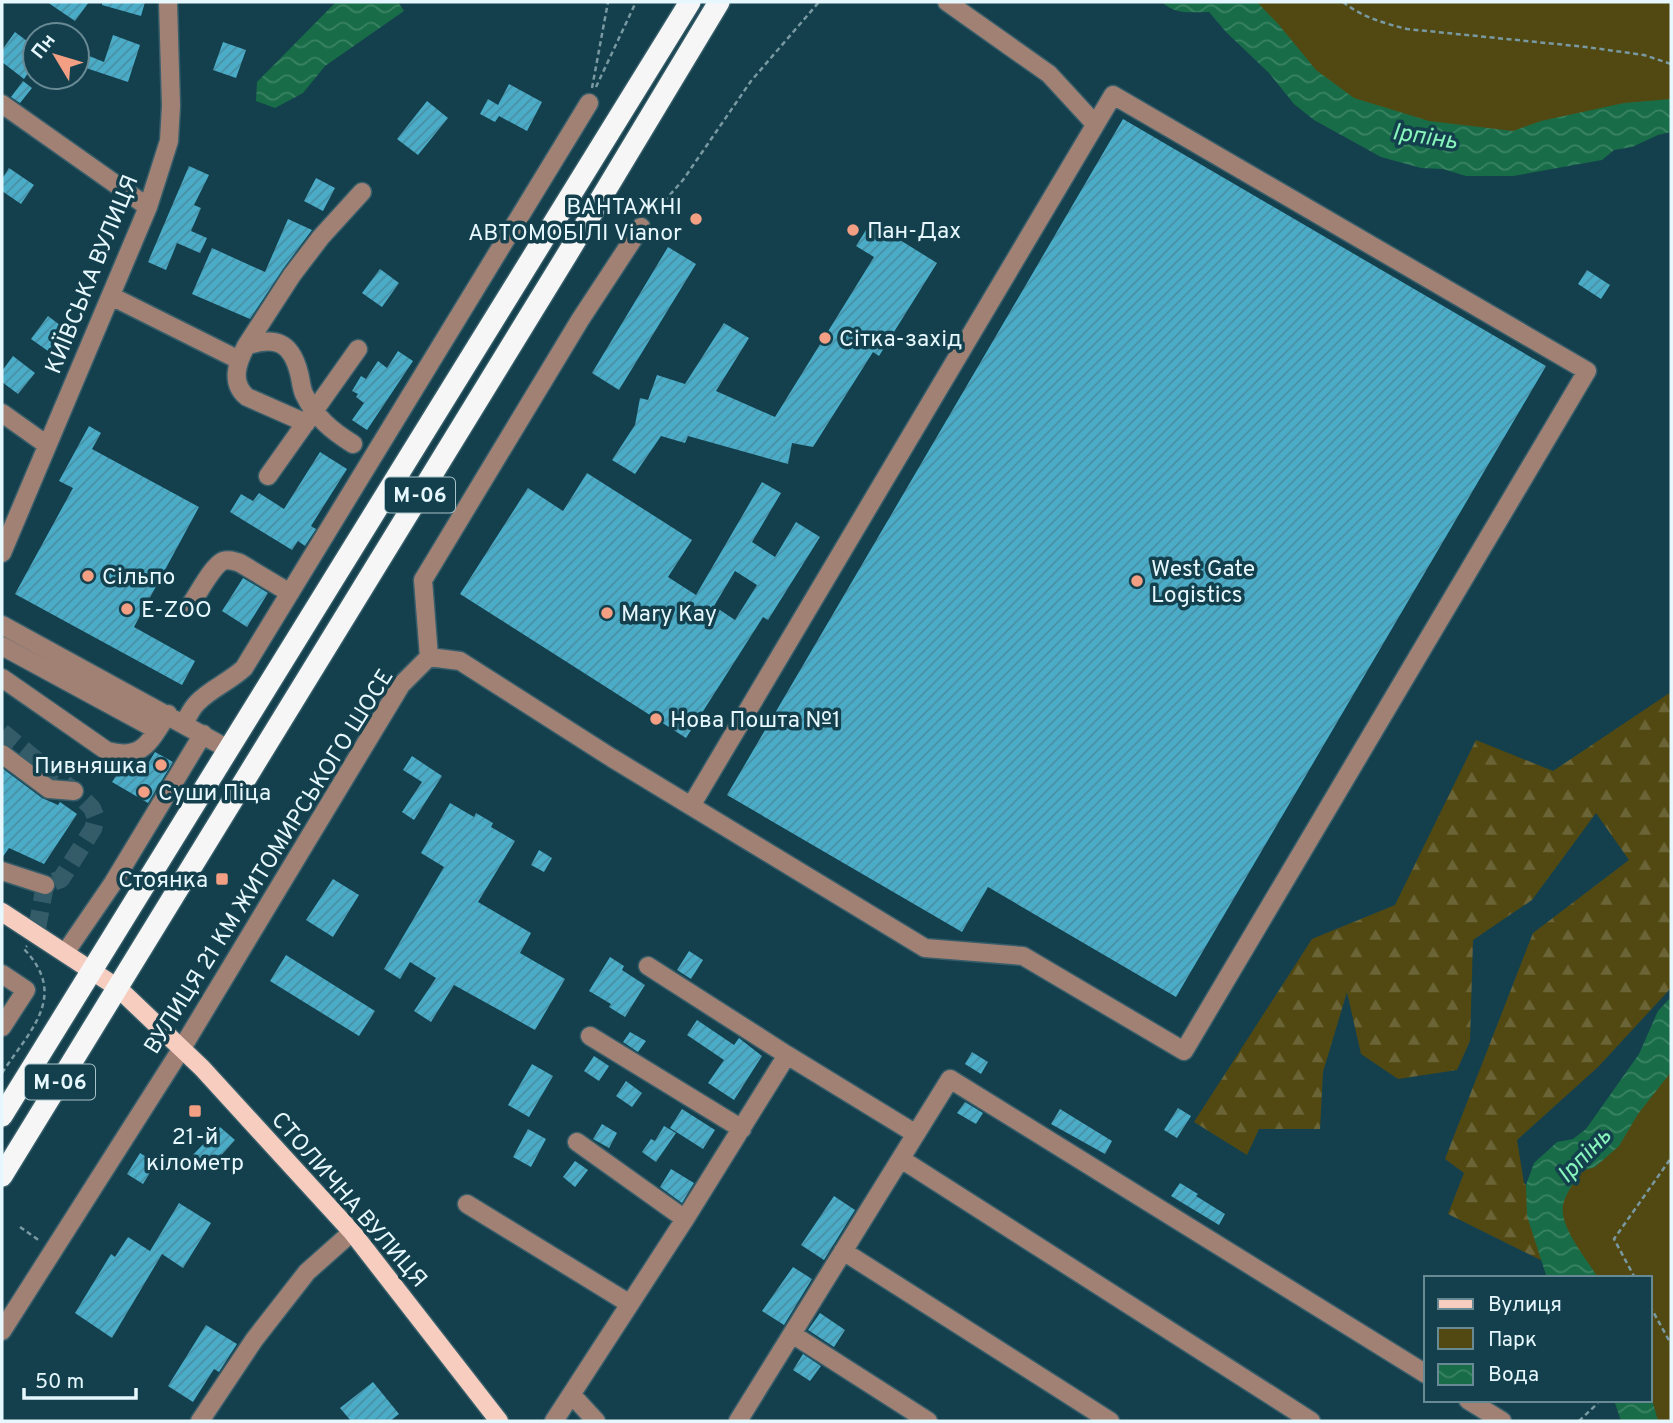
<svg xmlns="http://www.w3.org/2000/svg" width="1673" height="1423" font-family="Overpass,sans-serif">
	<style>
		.green { fill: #524912 }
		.forest { fill: url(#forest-firs) }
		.water { fill: url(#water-waves) }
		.building { fill: url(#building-hatch); fill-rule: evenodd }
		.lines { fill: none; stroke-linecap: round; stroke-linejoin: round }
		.minor-tunnel { stroke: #345c68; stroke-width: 18; stroke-dasharray: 18 9; stroke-linecap: butt }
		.minor-casing { stroke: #365d69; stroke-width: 21 }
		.major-casing { stroke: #365d69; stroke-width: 21 }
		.highway-casing { stroke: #365d69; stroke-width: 24 }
		.path { stroke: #7999a2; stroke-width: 2.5; stroke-dasharray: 5 3.5; stroke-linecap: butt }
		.minor { stroke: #a28175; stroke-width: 18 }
		.major { stroke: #f6cdbf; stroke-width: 18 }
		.highway { stroke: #f6f6f6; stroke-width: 21 }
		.poi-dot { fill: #f39f83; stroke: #14404d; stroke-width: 2.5 }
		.labels { text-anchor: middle; stroke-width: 7; stroke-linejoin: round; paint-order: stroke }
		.shield { fill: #14404d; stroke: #a7c1c9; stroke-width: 2 }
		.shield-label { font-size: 21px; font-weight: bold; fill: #e6f8fe }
		.poi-label { font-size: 23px; fill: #e6f8fe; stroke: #14404d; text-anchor: start }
		.street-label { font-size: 23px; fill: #e6f8fe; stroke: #14404d }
		.water-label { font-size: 24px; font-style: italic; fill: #88f5bd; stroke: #14404d }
	</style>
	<defs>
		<pattern id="forest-firs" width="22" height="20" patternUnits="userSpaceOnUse" patternTransform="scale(1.75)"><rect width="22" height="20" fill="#524912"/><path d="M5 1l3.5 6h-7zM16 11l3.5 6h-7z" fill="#6b6436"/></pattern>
		<pattern id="water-waves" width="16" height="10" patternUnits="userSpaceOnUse" patternTransform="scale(1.75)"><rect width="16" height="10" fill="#186d48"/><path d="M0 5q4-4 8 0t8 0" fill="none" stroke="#3a8363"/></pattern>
		<pattern id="building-hatch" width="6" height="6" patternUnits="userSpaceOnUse" patternTransform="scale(1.75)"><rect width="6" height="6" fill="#4bacc8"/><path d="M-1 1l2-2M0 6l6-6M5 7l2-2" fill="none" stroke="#498fa3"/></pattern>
	</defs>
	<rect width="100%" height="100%" fill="#14404d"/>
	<!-- green -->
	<path class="green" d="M1223 2H1671V123L1523 148 1391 136Z
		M1671 1033V1421H1642L1650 1400V1278H1579L1539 1200Z"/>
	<!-- forest -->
	<path class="forest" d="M1671 692V988L1598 1067 1517 1140 1524 1183 1553 1212 1557 1268 1448 1214 1464 1173 1445 1159 1533 933 1629 860 1596 813 1532 900 1473 940 1470 1041 1457 1070 1398 1079 1361 1054 1347 992 1323 1072 1320 1129H1259L1247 1155 1194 1122 1312 939 1395 905 1476 740 1553 771Z"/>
	<!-- water -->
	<path class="water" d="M336 2H398L404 11 325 66 303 93 275 108 256 101 257 82Z
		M1162 2H1257L1279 25 1316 70 1354 98 1429 121 1513 131 1541 121 1624 103 1671 99V132L1658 135 1632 147 1614 150 1602 160 1513 176H1466L1443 169 1421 168 1381 157 1314 120 1294 104 1269 73 1226 32 1209 12C1192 12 1175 15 1162 2Z
		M1671 997V1072L1638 1114 1619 1146 1595 1167 1582 1171C1575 1181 1566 1192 1563 1205 1559 1227 1587 1259 1598 1278H1547L1527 1216 1526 1185 1534 1163 1557 1142 1573 1139 1586 1129 1639 1054 1658 1011Z
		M1650 1392 1658 1421H1621L1614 1400H1650Z"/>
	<!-- building -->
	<path class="building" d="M47 2H89L75 21Z
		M102 2H145L141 16 102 5Z
		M15 32 35 47V63L24 79 2 62V50Z
		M113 35 140 45 128 82 77 65V51L104 62Z
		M223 42 246 50 236 78 213 70Z
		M23 81 32 88 20 103 11 97Z
		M509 84 542 102 527 131 499 116 495 122 480 114 488 99 498 105Z
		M427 101 448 118 418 155 397 139Z
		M1123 119 1546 366 1176 997 988 887 962 932 727 795Z
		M189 166 209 175 194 205 201 208 191 231 207 238 200 253 177 243 166 270 148 262Z
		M9 168 34 185 21 204 2 191V179Z
		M316 178 335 188 323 211 304 201Z
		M288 219 312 230 283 269 250 319 192 294 212 248 265 272Z
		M871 222 937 263 879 356 873 352 813 447 792 443 788 464 688 436 685 443 661 436 635 474 612 460 635 425 640 398 648 400 657 375 685 384 724 323 749 338 716 391 775 417 874 257 856 246Z
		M668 247 696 264 619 390 592 373Z
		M380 269 399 283 382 307 362 293Z
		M1587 270 1610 285 1601 299 1578 284Z
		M48 316 65 329 48 351 31 339Z
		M398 351 413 361 367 430 352 420 364 403 356 397 358 394 352 391 361 376 366 379 378 361 387 368Z
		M13 356 35 373 18 394 2 382V371Z
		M89 426 101 433 92 449 199 507 134 627 195 661 182 685 15 594 73 488 59 481Z
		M320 452 347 469 311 526 316 529 305 546 298 541 292 550 230 512 241 494 253 501 259 493 284 509Z
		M587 473 692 540 668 577 696 595 762 482 781 493 752 542 775 557 796 522 820 537 768 620 763 617 686 738 460 594 528 488 563 511ZM735 571 757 585 735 620 714 606Z
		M243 578 268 593 247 627 222 611Z
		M155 752 173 762 148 803 112 782 123 765 129 764 143 772Z
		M412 756 442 776 414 820 402 812 422 782 403 770Z
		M2 768 42 798 58 805 60 802 77 814 44 864 9 848 2 858Z
		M450 803 474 817 476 813 493 823 491 827 515 841 478 902 531 933 520 953 565 979 535 1030 454 985 431 1022 414 1011 436 978 410 962 400 979 384 969 444 867 421 853Z
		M539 850 552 858 544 872 531 865Z
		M333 879 359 895 333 937 306 920Z
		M689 951 703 960 691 979 677 970Z
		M286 955 375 1011 359 1036 270 981Z
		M610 957 624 966 622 970 645 985 625 1017 609 1007 611 1004 589 991Z
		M697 1020 734 1045 739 1038 762 1056 734 1100 708 1083 724 1060 687 1035Z
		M630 1032 646 1041 638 1052 623 1042Z
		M972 1052 988 1062 981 1074 965 1064Z
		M594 1056 609 1066 599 1081 584 1071Z
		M532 1064 553 1076 529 1117 508 1105Z
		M626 1081 642 1093 632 1107 616 1096Z
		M965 1102 983 1113 976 1124 957 1113Z
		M1178 1108 1191 1116 1177 1138 1164 1130Z
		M682 1109 715 1130 703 1149 670 1128Z
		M1060 1109 1112 1141 1105 1154 1051 1124Z
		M602 1124 617 1133 609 1148 593 1139Z
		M664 1126 676 1133 656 1162 642 1152 651 1139 655 1141Z
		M220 1127 235 1140 217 1160 212 1155 193 1172 185 1163Z
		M528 1129 546 1139 531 1167 513 1157Z
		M140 1153 156 1163 143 1184 127 1174Z
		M575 1161 588 1170 575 1187 563 1177Z
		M671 1169 694 1183 682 1203 660 1187Z
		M1180 1183 1198 1194 1196 1196 1225 1214 1219 1225 1171 1196Z
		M834 1196 855 1210 824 1260 801 1245Z
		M179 1203 211 1223 183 1268 162 1254 112 1338 75 1313 111 1254 115 1257 128 1237 150 1251Z
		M793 1267 812 1279 784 1325 762 1311Z
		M820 1313 845 1330 834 1347 808 1330Z
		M206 1325 237 1344 219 1372 214 1369 193 1402 168 1386Z
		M803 1354 821 1366 810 1381 793 1370Z
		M373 1382 399 1414 390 1421H351L340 1408Z"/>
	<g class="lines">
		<!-- minor-tunnel -->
		<path class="minor-tunnel" d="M2 732 80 796 92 808 96 818 93 829 61 879 45 885 36 934"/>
		<!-- minor casing -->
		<g class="minor-casing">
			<path id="minor" d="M947 2 1049 74 1095 124
				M2 104 148 207
				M111 296 239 360
				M246 346 292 275 321 237 362 192
				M2 413 47 445
				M306 423 247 397C230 383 237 363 246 346 274 336 291 341 299 373 301 380 301 387 304 394 315 417 332 431 353 444
				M268 476 358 349
				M2 553 148 207 169 141 171 106 168 2
				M189 607C197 596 212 566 223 561 229 559 234 561 240 563L290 593
				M2 625 228 749
				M2 646 157 730
				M429 657 460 661 612 758 925 948 1023 956 1184 1051 1587 371 1113 95 691 806
				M2 678 107 751C144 761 150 740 168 714
				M184 723C188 717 191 709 197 703 210 689 229 682 244 668L589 103
				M2 754 49 789 74 791
				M2 871 45 885
				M65 953 113 883 203 734
				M648 966 787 1055
				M2 974 26 990 2 1027
				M590 1036 742 1129
				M577 1142 685 1219
				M901 1159 1311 1421
				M467 1204 630 1304
				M843 1251 1110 1421
				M2 1331 182 1048 401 685 429 657 423 580 580 320 641 227
				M792 1334 928 1421
				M572 1395 596 1421
				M1468 1400 1502 1421
				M200 1421 254 1340 307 1272 352 1232
				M554 1421 685 1219 787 1055 916 1134
				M738 1421 950 1079 1426 1374"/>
		</g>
		<!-- major casing -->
		<g class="major-casing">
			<path id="major" d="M2 912 118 988 202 1068 352 1232 499 1421"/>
		</g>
		<!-- highway casing -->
		<g class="highway-casing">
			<path id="highway" d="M2 1116 690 2
				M2 1176 568 253 719 2"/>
		</g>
		<!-- path -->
		<path class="path" d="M1343 2C1362 17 1383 23 1407 29L1586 47 1644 55 1671 64
			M596 87 636 2
			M592 88 608 2
			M653 214 683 180 751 81 819 2
			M2 1073C30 1030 69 996 24 949L27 946
			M20 1227 40 1241
			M1635 1278 1614 1239 1671 1158
			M1650 1306 1671 1344
			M1579 1421 1598 1403"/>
		<!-- minor -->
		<use href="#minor" class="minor"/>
		<!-- major -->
		<use href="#major" class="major"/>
		<!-- highway -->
		<use href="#highway" class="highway"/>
	</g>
	<!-- markers -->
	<g class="poi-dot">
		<circle cx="696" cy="219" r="7"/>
		<circle cx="853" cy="230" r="7"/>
		<circle cx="825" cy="338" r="7"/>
		<circle cx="88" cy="576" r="7"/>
		<circle cx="1137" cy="581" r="7"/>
		<circle cx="127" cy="609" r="7"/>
		<circle cx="607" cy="613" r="7"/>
		<circle cx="656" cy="719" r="7"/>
		<circle cx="161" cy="765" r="7"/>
		<circle cx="144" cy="792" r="7"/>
		<rect x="215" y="872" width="14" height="14" rx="3.5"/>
		<rect x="188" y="1104" width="14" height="14" rx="3.5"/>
	</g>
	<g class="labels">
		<!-- shield labels -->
		<g class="shield">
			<rect x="385" y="477.5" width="70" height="35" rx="5"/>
			<rect x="25" y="1064.5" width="70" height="35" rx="5"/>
		</g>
		<g class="shield-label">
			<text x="420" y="502">М-06</text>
			<text x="60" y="1089">М-06</text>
		</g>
		<!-- poi labels -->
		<g class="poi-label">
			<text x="682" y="214" text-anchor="end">ВАНТАЖНІ<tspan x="682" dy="26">АВТОМОБІЛІ Vianor</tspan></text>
			<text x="867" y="238">Пан-Дах</text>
			<text x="839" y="346">Сітка-захід</text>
			<text x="1151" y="576">West Gate<tspan x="1151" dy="26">Logistics</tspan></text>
			<text x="102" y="584">Сільпо</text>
			<text x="141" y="617">E-ZOO</text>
			<text x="621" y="621">Mary Kay</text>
			<text x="670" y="727">Нова Пошта №1</text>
			<text x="147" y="773" text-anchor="end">Пивняшка</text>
			<text x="158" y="800">Суши Піца</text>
			<text x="208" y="887" text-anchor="end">Стоянка</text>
			<text x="195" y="1144" text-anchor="middle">21-й<tspan x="195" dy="26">кілометр</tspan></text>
		</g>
		<!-- street labels -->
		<g class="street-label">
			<text transform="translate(91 274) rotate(-68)" y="8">КИЇВСЬКА ВУЛИЦЯ</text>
			<text transform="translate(268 861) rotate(-58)" y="8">ВУЛИЦЯ 21 КМ ЖИТОМИРСЬКОГО ШОСЕ</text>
			<text transform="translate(350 1199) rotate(49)" y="8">СТОЛИЧНА ВУЛИЦЯ</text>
		</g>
		<!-- water labels -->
		<g class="water-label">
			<text transform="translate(1425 136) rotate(9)" y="8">Ірпінь</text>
			<text transform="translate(1584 1155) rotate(-46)" y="8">Ірпінь</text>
		</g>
	</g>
	<!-- border -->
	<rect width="1673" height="1423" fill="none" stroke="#e6f8fe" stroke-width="7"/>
	<!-- legend -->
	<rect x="1424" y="1276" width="228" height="126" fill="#14404d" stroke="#688a94" stroke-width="2"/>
	<rect x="1438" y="1299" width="35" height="10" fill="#f6cdbf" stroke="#688a94" stroke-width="2"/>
	<text x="1488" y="1311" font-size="21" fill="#e6f8fe">Вулиця</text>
	<rect x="1438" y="1328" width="35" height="21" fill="#524912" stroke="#688a94" stroke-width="2"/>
	<text x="1488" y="1346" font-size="21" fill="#e6f8fe">Парк</text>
	<rect x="1438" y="1364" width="35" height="21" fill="url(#water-waves)" stroke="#688a94" stroke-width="2"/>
	<text x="1488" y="1381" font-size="21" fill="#e6f8fe">Вода</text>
	<!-- north arrow -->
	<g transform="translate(56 56) rotate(308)"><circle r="33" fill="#14404d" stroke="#688a94" stroke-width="2"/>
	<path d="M0-5L12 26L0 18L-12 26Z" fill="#f39f83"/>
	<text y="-10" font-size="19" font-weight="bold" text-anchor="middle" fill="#e6f8fe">Пн</text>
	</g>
	<!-- scale -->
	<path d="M24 1388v10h112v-10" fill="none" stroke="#e6f8fe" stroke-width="3.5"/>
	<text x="35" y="1388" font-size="21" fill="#e6f8fe" stroke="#14404d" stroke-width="5" paint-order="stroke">50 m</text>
</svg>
